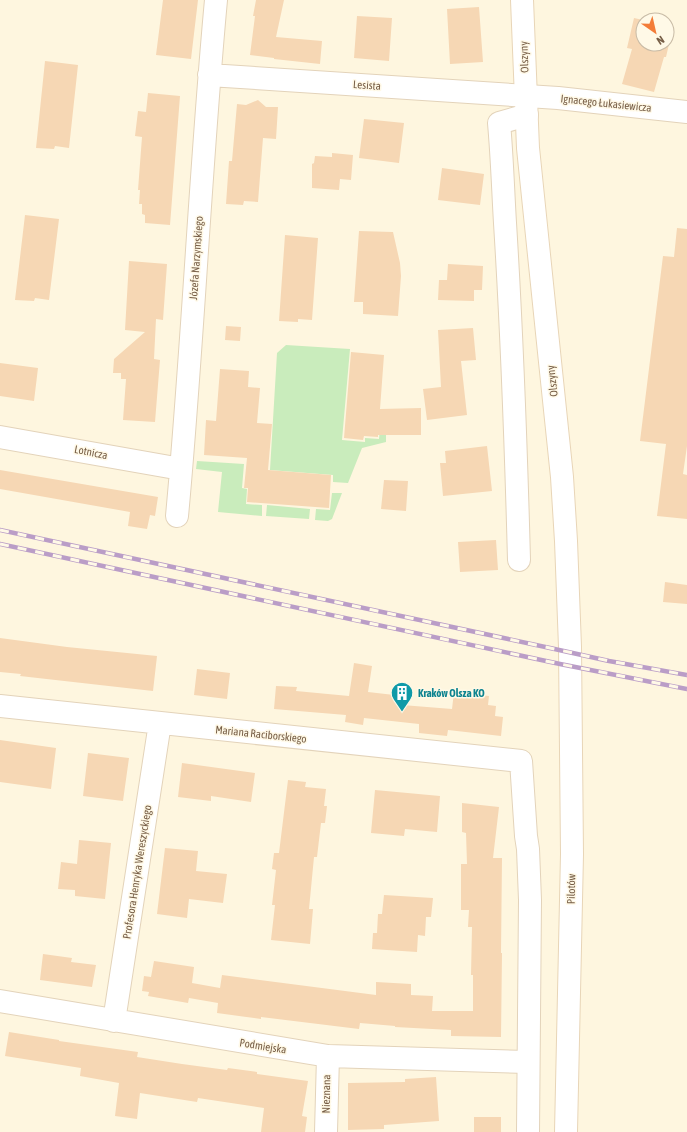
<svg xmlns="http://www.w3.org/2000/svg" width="687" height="1132" font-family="'Asap Condensed',sans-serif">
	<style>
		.green { fill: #c9ecbc }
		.building { fill: #f6d7b4 }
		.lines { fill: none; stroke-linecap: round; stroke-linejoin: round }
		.street-casing { stroke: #e3d3ba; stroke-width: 24 }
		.secondary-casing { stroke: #e8d5b7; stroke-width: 24 }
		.street { stroke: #fff; stroke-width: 22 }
		.secondary { stroke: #fff; stroke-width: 22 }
		.rail-casing { stroke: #ba9dc7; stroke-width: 4.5 }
		.rail { stroke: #fff9e7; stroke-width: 3; stroke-dasharray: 9; stroke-linecap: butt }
		.labels { text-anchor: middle; stroke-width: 3; stroke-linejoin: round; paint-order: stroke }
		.street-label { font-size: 11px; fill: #765d45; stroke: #fff9e7 }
		.culture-label { font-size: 11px; font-weight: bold; fill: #0d838f; stroke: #fff9e7; text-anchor: start }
	</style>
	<rect width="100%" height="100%" fill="#fef6df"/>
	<!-- green -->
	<path class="green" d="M286 345 350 349 342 440 365 442V438L379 439 381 417H386V442L362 448 348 483 333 482V475L270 470 277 353Z
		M197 461 244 464 242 488 247 489 246 504 262 505V516L218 512 222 472 196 469Z
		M332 493H342L332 519 328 521 315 520 316 509 330 510Z
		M267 505 310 509 309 519 266 516Z"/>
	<!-- building -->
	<path class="building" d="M163 0H198L191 59 156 55Z
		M256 0H284L276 37 322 41 320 64 274 59V58L250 55 255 16H253Z
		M479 7 483 62 450 64 447 9Z
		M357 16 392 18 389 61 354 58Z
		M634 18 643 20V44H667V26L673 27 666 57H664L654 92 622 84 632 49 627 48Z
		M45 61 78 65 69 148 55 146 54 149 36 148Z
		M148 93 180 96 170 225 145 223V215L142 214V204H139L140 190H138L142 137 135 136 138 111 146 112Z
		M258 100 266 107H278L276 139 263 138 258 202 244 201 243 205 226 204 229 161H232L237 104 246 105Z
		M364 119 404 123 399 163 359 158Z
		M332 153 353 155 351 180 340 179 339 190 312 188V164L314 163 315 156 332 157Z
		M442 168 484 174 480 205 438 200Z
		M25 215 59 219 49 300 35 298 34 301 15 300Z
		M677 228 687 229V446L683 474 687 475V519L657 516 666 444 640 441 663 256 674 257Z
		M359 231 393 232 400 263 401 276 398 316 363 314V302H354Z
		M285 235 318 238 312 320 298 319V322L279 321Z
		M129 261 167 264 163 320 156 319 154 359 160 360 155 422 123 420 126 379H121V373H113L114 359 145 332 125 330Z
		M448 264 483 266 482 290H474V301L438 300 439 280H447Z
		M226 326 241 327 240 341 225 340Z
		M473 328 476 360 461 361 467 415 427 420 423 389 441 387 438 330Z
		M351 352 384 355 380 409 421 408V435H378V437L364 436 363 440 344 438Z
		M0 363 38 368 34 401 0 396Z
		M220 369 249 371 248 387 260 388 257 423 272 424 268 470 331 475 329 508 247 502 248 488H244L247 458 204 455 206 420 216 421Z
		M487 446 492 491 443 496 440 463H446L445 451Z
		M0 470 158 497 155 516 150 515 147 529 128 526 130 512 0 489Z
		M384 480 408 481 406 511 381 509Z
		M496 540 498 570 460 572 458 542Z
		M665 582 687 585V604L663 602Z
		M0 638 67 647 157 656 153 691 20 676 21 674 0 672Z
		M354 663 372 666 368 692 403 696 402 705 452 709 454 692 489 696 488 705 496 706 495 716 503 717 501 736 448 730 447 736 419 733V724L364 718 363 725 345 722 346 715 274 709 276 686 297 687 296 691 349 696Z
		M197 669 230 673 227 699 194 695Z
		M0 740 56 748 51 789 0 782Z
		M88 753 129 758 123 801 83 796Z
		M182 763 255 773 251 802 211 796V801L178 797Z
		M288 780 306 782 305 787 326 789 324 806H327L325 823H321L317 857H314L309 909H313L310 944 271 940 275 905H272L276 870 272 869 274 853H279Z
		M375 790 440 796 437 832 405 829 404 836 371 833Z
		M462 803 499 807 493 858H502L501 953H502L501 1037 451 1036V1030L395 1027V1026L360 1023 359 1029 261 1017V1019L217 1013 218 1003 189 998 188 1003 148 996 149 992 142 991 144 976 151 977 154 961 194 967 192 983 220 988 222 975 376 995V982L411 984V995L433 996 432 1011H473V975H471L472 927H468L469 910H461V864H467L466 833 462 832Z
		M79 840 111 843 105 899 75 896V890L58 889 61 862 77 864Z
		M165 848 198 851 196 871 227 874 223 903 189 899 187 918 157 914Z
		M384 895 433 898 431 917H426L425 936 418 935 417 952 372 949 373 933H377L378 914H382Z
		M43 954 72 958 71 962 96 965 92 987 40 980Z
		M9 1032 59 1040V1041L138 1052 137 1057 182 1064 227 1070 228 1068 257 1072V1074L308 1081 302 1116 307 1117 305 1132H261L264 1108 198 1098 197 1102 140 1093 137 1119 115 1116 119 1083 80 1076 81 1068 5 1056Z
		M436 1077 439 1121 384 1125V1129L348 1130V1083L405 1082V1079Z
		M474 1117H501V1132H474Z"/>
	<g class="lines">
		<!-- street casing -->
		<g class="street-casing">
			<path id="street" d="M209 75 558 98 687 112
				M0 437 181 469
				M177 516C193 344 200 172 216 0
				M519 560C516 447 512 335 505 223 503 189 502 156 499 123L527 115
				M0 706 521 761 526 836 528 849 530 900 528 1132
				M0 1001 328 1056 528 1062
				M114 1021 160 723
				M326 1132 328 1056"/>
		</g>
		<!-- secondary casing -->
		<g class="secondary-casing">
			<path id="secondary" d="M522 0 528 148 549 352 562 477 566 541 570 647 572 854 566 1132"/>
		</g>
		<!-- street -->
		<use href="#street" class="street"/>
		<!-- secondary -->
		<use href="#secondary" class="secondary"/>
		<!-- rail casing -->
		<g class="rail-casing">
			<path id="rail" d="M0 530 550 648 609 661 687 675
				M0 544 560 664 687 689"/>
		</g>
		<!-- rail -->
		<use href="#rail" class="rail"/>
	</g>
	<!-- icons -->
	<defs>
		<g id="building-pin" transform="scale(1.15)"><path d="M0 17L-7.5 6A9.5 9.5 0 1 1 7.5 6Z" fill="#0f9aa8" stroke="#fff9e7"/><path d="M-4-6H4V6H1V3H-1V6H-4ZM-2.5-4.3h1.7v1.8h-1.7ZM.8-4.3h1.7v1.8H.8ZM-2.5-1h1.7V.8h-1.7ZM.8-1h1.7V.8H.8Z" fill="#fff"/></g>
	</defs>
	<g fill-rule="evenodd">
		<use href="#building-pin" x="402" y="693"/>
	</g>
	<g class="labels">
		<!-- street labels -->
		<g class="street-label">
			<text transform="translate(524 57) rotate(-92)" y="4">Olszyny</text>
			<text transform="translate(367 85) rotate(4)" y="4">Lesista</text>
			<text transform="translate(606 103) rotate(6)" y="4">Ignacego Łukasiewicza</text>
			<text transform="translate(196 258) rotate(-86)" y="4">Józefa Narzymskiego</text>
			<text transform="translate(552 381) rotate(-96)" y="4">Olszyny</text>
			<text transform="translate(91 452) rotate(11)" y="4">Lotnicza</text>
			<text transform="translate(261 734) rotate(6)" y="4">Mariana Raciborskiego</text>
			<text transform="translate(137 872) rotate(-81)" y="4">Profesora Henryka Wereszyckiego</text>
			<text transform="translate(571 889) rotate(-89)" y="4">Pilotów</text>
			<text transform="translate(263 1046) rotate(9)" y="4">Podmiejska</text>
			<text transform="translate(326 1094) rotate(-89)" y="4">Nieznana</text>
		</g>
		<!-- culture labels -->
		<g class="culture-label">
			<text x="418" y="697">Kraków Olsza KO</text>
		</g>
	</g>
	<!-- north arrow -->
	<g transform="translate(655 32) rotate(146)"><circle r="19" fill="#fff9e7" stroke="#c8bba6"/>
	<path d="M0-3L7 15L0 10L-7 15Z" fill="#f37c38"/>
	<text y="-6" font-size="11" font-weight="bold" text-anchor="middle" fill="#765d45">N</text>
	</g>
</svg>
